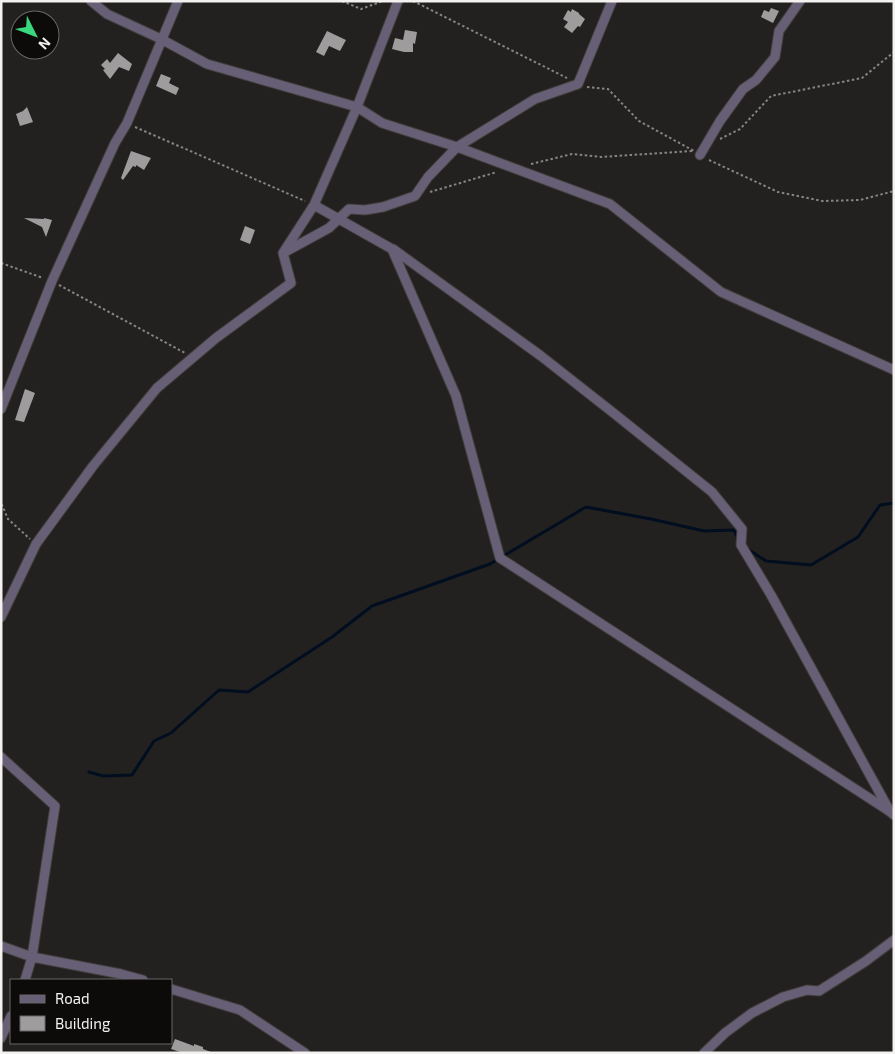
<svg xmlns="http://www.w3.org/2000/svg" width="895" height="1054" font-family="'Exo 2',sans-serif">
	<style>
		.lines { fill: none; stroke-linecap: round; stroke-linejoin: round }
		.stream { stroke: #000e20; stroke-width: 3 }
		.building { fill: #9f9c9e }
		.street-casing { stroke: #403e3c; stroke-width: 11 }
		.path { stroke: #878583; stroke-width: 2; stroke-dasharray: 2.5 2.5; stroke-linecap: butt }
		.street { stroke: #675f75; stroke-width: 9 }
	</style>
	<rect width="100%" height="100%" fill="#23211f"/>
	<g class="lines">
		<!-- stream -->
		<path class="stream" d="M746 548 766 561 811 565 858 537 880 505 894 503
			M89 772 103 776 132 775 154 741 171 733 219 690 248 692 332 637 372 606 490 564 586 507 651 519 704 531 734 530 739 540"/>
	</g>
	<!-- building -->
	<path class="building" d="M771 8 779 11 773 23 761 17 764 10 769 12Z
		M572 9 579 13V14L585 19 580 27 578 26 572 33 564 27 568 22 563 19 568 10 571 12Z
		M405 30 417 32 415 44 413 43V52H404L392 49 395 38 403 40Z
		M327 31 346 40 340 51 329 46 324 56 316 52Z
		M118 53 132 64 129 71 119 67 110 79 103 70 105 69 101 65 107 59 110 63Z
		M161 74 171 78 169 83 179 88 176 95 156 86Z
		M27 107 33 122 20 126 16 114 23 111Z
		M131 151 151 158 144 170 136 165V167L133 166 123 180 121 178Z
		M24 218 44 219V218L52 220 46 237 42 227Z
		M245 226 255 230 250 244 240 240Z
		M25 389 35 393 24 422 15 420Z
		M175 1039 194 1046V1044L203 1047V1049L211 1052 210 1053H183L171 1049Z"/>
	<g class="lines">
		<!-- street casing -->
		<g class="street-casing">
			<path id="street" d="M91 1 107 14 161 39 207 64 357 107 382 123 457 147 610 204 721 292 894 370
				M700 155 720 121 743 89 756 80 775 57 779 31 800 1
				M314 205 392 249 456 396 500 558 889 811 894 815
				M393 249 541 356 616 415 712 492 742 529 741 545 771 595 888 808
				M285 252 329 228 349 209 365 210 383 207 415 196 428 177 457 147 535 99 578 84 612 1
				M1 409 52 281 115 143 127 123 178 1
				M1 617 36 544 93 466 157 388 216 338 291 283 283 253 314 205 357 107 398 1
				M1 757 55 806 32 957 25 980
				M1 946 32 957 121 974 143 980
				M171 989 240 1010 305 1053
				M1 1038 11 1016
				M704 1053 725 1033 752 1013 783 997 807 990 819 991 866 961 894 940"/>
		</g>
		<!-- path -->
		<path class="path" d="M342 1 361 9 383 1
			M413 1 567 78
			M587 87 608 89 639 121 694 151
			M135 127 305 201
			M720 139 740 129 771 96 862 78 894 52
			M709 160 778 192 822 201 860 200 894 191
			M531 164 572 154 601 157 692 151
			M430 192 497 172
			M1 263 43 278
			M59 285 185 353
			M1 505H2L8 519 30 539"/>
		<!-- street -->
		<use href="#street" class="street"/>
	</g>
	<!-- border -->
	<rect width="895" height="1054" fill="none" stroke="#f3f2f0" stroke-width="5"/>
	<!-- legend -->
	<rect x="10" y="979" width="162" height="65" fill="#0c0b0a" stroke="#686766"/>
	<rect x="20" y="995" width="25" height="8" fill="#675f75" stroke="#686766"/>
	<text x="55" y="1004" font-size="15" fill="#f3f2f0">Road</text>
	<rect x="20" y="1016" width="25" height="15" fill="#9f9c9e" stroke="#686766"/>
	<text x="55" y="1029" font-size="15" fill="#f3f2f0">Building</text>
	<!-- north arrow -->
	<g transform="translate(35 35) rotate(132)"><circle r="24" fill="#0c0b0a" stroke="#686766"/>
	<path d="M0-4L9 19L0 12L-9 19Z" fill="#39d87f"/>
	<text y="-8" font-size="14" font-weight="bold" text-anchor="middle" fill="#f3f2f0">N</text>
	</g>
</svg>
